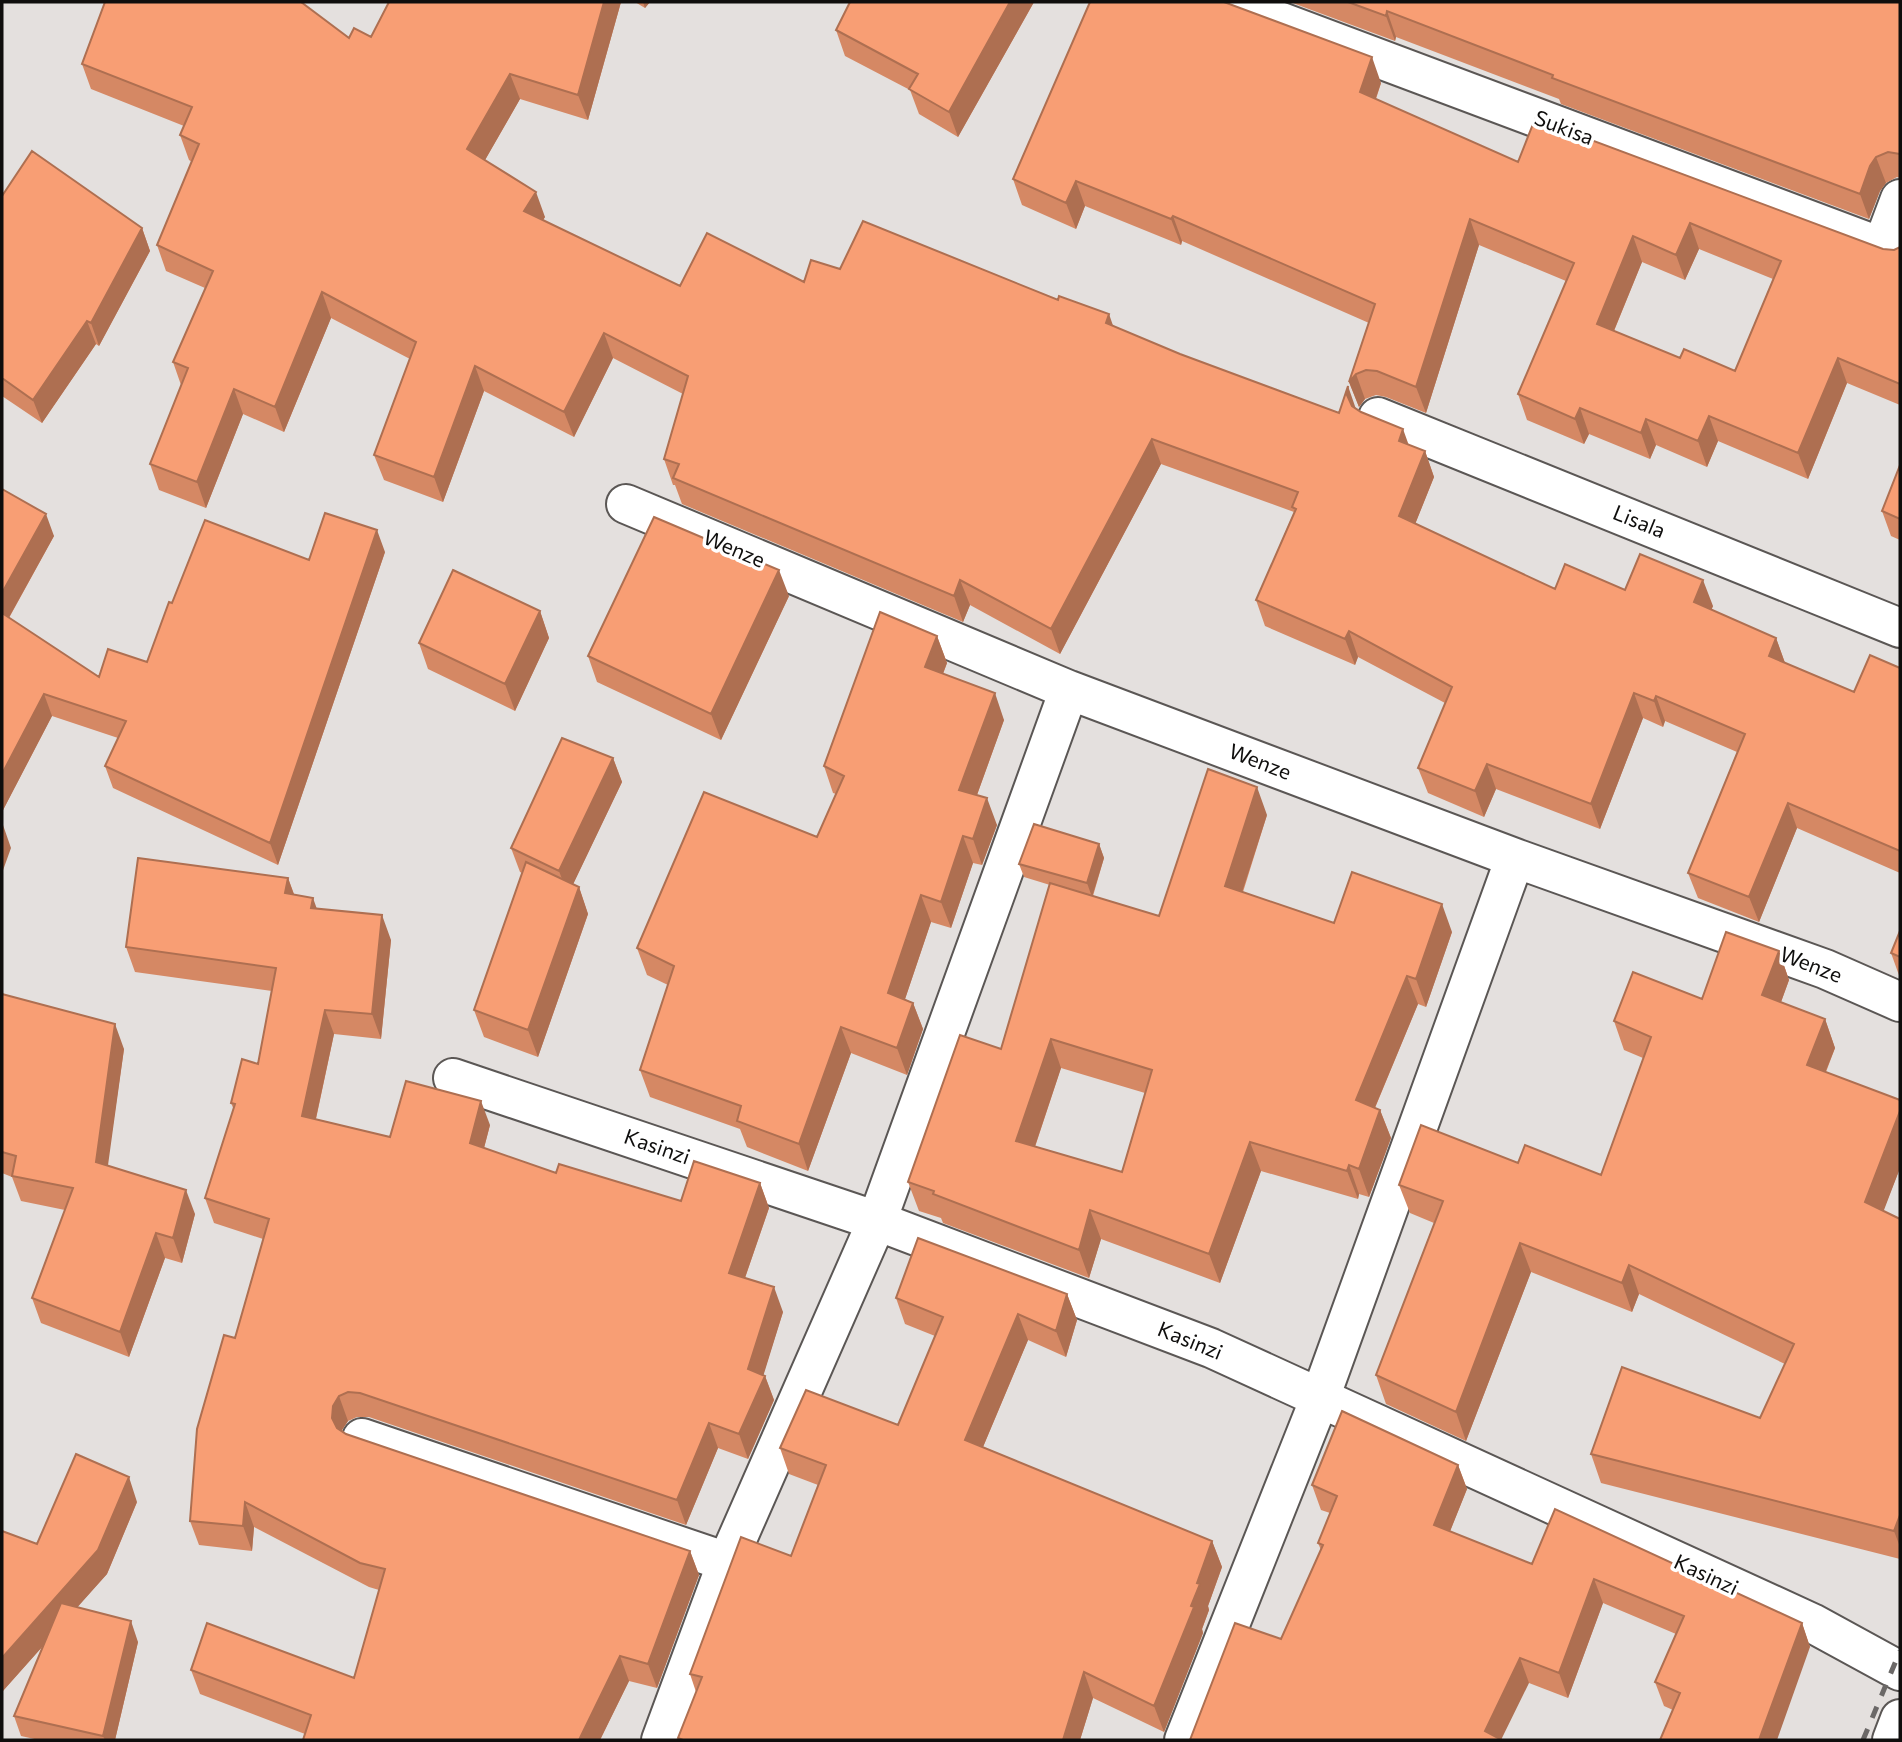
<svg xmlns="http://www.w3.org/2000/svg" width="1902" height="1742" font-family="Commissioner,sans-serif">
	<style>
		.lines { fill: none; stroke-linecap: round; stroke-linejoin: round }
		.minor-casing { stroke: #5b5755; stroke-width: 42 }
		.minor { stroke: #fff; stroke-width: 38 }
		.rail { stroke: #6b6867; stroke-width: 5; stroke-dasharray: 12 12; stroke-linecap: butt }
		.wall { fill: #d58864; fill-rule: evenodd }
		.shaded-wall { fill: #ae6f51 }
		.building { fill: #f89e74; stroke: #ae6f51; stroke-width: 2; fill-rule: evenodd }
		.labels { text-anchor: middle; stroke-width: 7; stroke-linejoin: round; paint-order: stroke }
		.street-label { font-size: 21px; fill: #0f0e0d; stroke: #fff }
	</style>
	<rect width="100%" height="100%" fill="#e4e0de"/>
	<g class="lines">
		<!-- minor casing -->
		<g class="minor-casing">
			<path id="minor" d="M1228 2 1900 254
				M1882 247 1900 199
				M1378 417 1900 628
				M626 504 1069 690 1515 858 1825 969 1900 1002
				M453 1078 877 1221 1211 1348 1812 1623 1900 1671
				M362 1438 727 1562
				M661 1740 727 1562 877 1221 1069 690
				M1184 1740 1320 1398 1515 858
				M1892 1740 1900 1719"/>
		</g>
		<!-- minor -->
		<use href="#minor" class="minor"/>
		<!-- rail -->
		<path class="rail" d="M1863 1740 1900 1651"/>
	</g>
	<!-- wall -->
	<path class="wall" d="M389 2H621L588 120 520 99 485 160 545 217 543 220 680 286 804 282 840 269 1113 326 1180 354 1339 413 1356 408 1409 445 1425 451 1434 477 1415 524 1555 589 1625 590 1713 606 1711 610 1776 638 1785 663 1854 692 1900 668V873L1797 828 1759 922 1698 898 1688 873 1737 752 1665 721 1663 727 1643 718 1600 829 1496 789 1484 817 1428 793 1418 768 1445 703 1358 657 1355 665 1265 626 1256 600 1294 512 1161 464 1060 654 970 605 963 622 682 504 675 485H673L664 459 683 394 613 358 574 437 484 391 443 502 384 480 374 455 410 359 331 318 284 432 243 414 206 508 159 490 150 464 181 385 173 362 205 288 166 271 157 245 192 162 189 160 180 135 184 126 91 89 82 64 349 38 371 37Z
		M635 2H650L645 8Z
		M850 2H1034L958 137 919 114 910 90 845 56 836 30Z
		M1290 2H1900V178L1897 177 1886 183 1880 191 1869 219 1561 104 1559 99 1396 37 1395 41Z
		M1381 83 1376 99 1518 162 1883 249 1894 250 1900 247V405L1847 383 1808 479 1718 441 1707 467 1656 445 1650 459 1589 434 1584 444 1527 420 1518 394 1566 281 1479 245 1426 413 1386 397 1376 395 1365 399 1359 407 1349 382 1369 323 1182 241 1181 245 1085 206 1076 229 1022 205 1013 179ZM1699 249 1773 279 1735 371 1680 358 1614 331 1642 262 1685 280Z
		M2 196 142 228 150 251 99 346 96 344 42 423 2 396Z
		M1900 465V540L1891 536 1882 511Z
		M2 489 54 536 9 618 99 677 147 662 172 603 309 560 385 552 278 865 113 788 105 766 118 738 52 716 2 812Z
		M789 596 721 740 597 682 588 656Z
		M540 611 549 638 515 711 428 669 419 643Z
		M937 636 947 663 943 674 1004 720 977 795 997 825 982 865 973 863 951 928 931 922 905 999 913 1003 923 1029 907 1075 851 1053 808 1171 747 1147 740 1129 650 1097 640 1070 668 985 647 975 637 948 817 837 836 794 833 793 824 766Z
		M613 758 622 782 573 884 579 887 588 914 538 1057 484 1037 474 1010 522 873 520 872 511 848Z
		M1267 815 1243 892 1334 923 1452 932 1426 1007 1418 1004 1375 1108 1380 1110 1391 1138 1369 1197 1359 1194 1358 1199 1261 1171 1220 1283 1101 1239 1089 1278 943 1223 941 1218 919 1211 908 1182 1001 1049 1050 885 1024 877 1019 864 1099 844 1104 858 1093 896 1159 916ZM1061 1068 1145 1093 1122 1172 1035 1147Z
		M288 878 294 894 317 909 391 940 381 1039 334 1034 316 1119 390 1137 490 1125 484 1148 556 1173 681 1201 760 1183 769 1208 745 1278 783 1312 763 1375 765 1376 774 1400 748 1459 718 1448 686 1525 369 1417H357L348 1421 342 1430 346 1434 690 1551 699 1575 657 1688 629 1681 600 1740H303L305 1734 200 1694 191 1670 354 1678 379 1590 369 1587 254 1527 252 1551 199 1545 190 1521 235 1338 263 1239 214 1223 205 1198 234 1110 231 1103 258 1064 272 991 135 972 126 947Z
		M1900 931V978L1891 953Z
		M1779 951 1789 980 1781 1002 1825 1019 1835 1048 1826 1072 1900 1100V1168L1883 1211 1900 1219V1559L1601 1483 1591 1454 1760 1418 1785 1364 1639 1294 1632 1312 1531 1272 1466 1441 1386 1404 1376 1375 1434 1223 1410 1213 1399 1185 1518 1163 1601 1175 1643 1058 1624 1050 1614 1021 1702 999Z
		M2 994 124 1049 107 1166 195 1214 182 1263 165 1258 129 1357 41 1323 32 1298 65 1210 21 1201 12 1177 2 1173Z
		M1067 1294 1077 1320 1066 1357 1028 1340 983 1447 1212 1541 1222 1567 1208 1606 1209 1610 1202 1629 1203 1633 1164 1732 1093 1698 1080 1740H679L678 1738 696 1692 690 1674 791 1556 818 1485 789 1474 780 1448 898 1425 935 1336 905 1324 896 1298Z
		M1458 1465 1467 1489 1450 1531 1532 1564 1802 1623 1810 1647 1673 1710 1664 1706 1655 1682 1676 1634 1603 1603 1568 1698 1529 1683 1281 1639 1321 1550 1318 1543 1330 1513 1321 1510 1312 1485Z
		M137 1502 107 1574 77 1607 138 1642 115 1740H39L21 1736 14 1716 43 1646 2 1692V1531L37 1544Z"/>
	<!-- shaded-wall -->
	<path class="shaded-wall" d="M604 2H621L588 120 578 95Z
		M643 2H650L645 8Z
		M1010 2H1034L958 137 949 112Z
		M1387 11 1396 37 1395 41 1386 16Z
		M1372 57 1381 83 1369 118 1360 92Z
		M510 74 520 99 477 174 467 149Z
		M1876 157 1886 183 1880 191 1869 219 1860 194 1870 166Z
		M1076 181 1085 206 1076 229 1066 203Z
		M536 192 545 217 533 236 524 211Z
		M1173 216 1182 241 1181 245 1171 219Z
		M1470 219 1479 245 1426 413 1416 387Z
		M1690 223 1699 249 1685 280 1676 255Z
		M142 228 150 251 99 346 91 323Z
		M1633 236 1642 262 1606 350 1597 324Z
		M322 292 331 318 284 432 275 407Z
		M1109 314 1118 340 1106 323Z
		M87 321 96 344 42 423 33 400Z
		M604 333 613 358 574 437 564 412Z
		M1838 358 1847 383 1808 479 1798 453Z
		M475 366 484 391 443 502 434 477Z
		M1356 374 1365 399 1359 407 1349 382Z
		M1348 386 1357 412V421L1347 395Z
		M234 389 243 414 206 508 197 482Z
		M1580 408 1589 434 1584 444 1575 419Z
		M1709 416 1718 441 1707 467 1698 441Z
		M1646 419 1656 445 1650 459 1641 433Z
		M1403 429 1412 454 1399 441Z
		M1152 439 1161 464 1060 654 1051 629Z
		M1425 451 1434 477 1408 542 1399 516Z
		M46 514 54 536 2 630V593Z
		M377 530 385 552 278 865 270 843Z
		M779 570 789 596 721 740 711 714Z
		M960 580 970 605 963 622 954 596Z
		M1703 580 1713 606 1704 628 1694 602Z
		M540 611 549 638 515 711 505 684Z
		M1349 631 1358 657 1355 665 1345 639Z
		M937 636 947 663 935 694 925 667Z
		M1776 638 1785 663 1769 656Z
		M995 693 1004 720 969 817 959 790Z
		M1634 693 1643 718 1600 829 1591 804Z
		M44 694 52 716 2 812V774Z
		M1656 696 1665 721 1663 727 1654 701Z
		M613 758 622 782 568 895 559 871Z
		M1487 764 1496 789 1484 817 1475 791Z
		M1257 787 1267 815 1235 914 1225 886Z
		M987 798 997 825 982 865 973 839Z
		M1788 803 1797 828 1759 922 1749 897Z
		M3 825 11 848 2 873V828Z
		M963 836 973 863 951 928 941 902Z
		M1099 844 1104 858 1092 897 1087 883Z
		M288 878 297 903 285 893Z
		M579 887 588 914 538 1057 528 1030Z
		M921 895 931 922 898 1020 888 993Z
		M313 898 322 923 311 908Z
		M1442 904 1452 932 1426 1007 1416 979Z
		M382 915 391 940 381 1039 372 1014Z
		M1779 951 1789 980 1773 1024 1762 995Z
		M1407 976 1418 1004 1366 1129 1356 1100Z
		M913 1003 923 1029 907 1075 897 1048Z
		M325 1010 334 1034 311 1141 302 1116Z
		M1825 1019 1835 1048 1817 1093 1807 1065Z
		M115 1024 124 1049 105 1187 96 1162Z
		M841 1027 851 1053 808 1171 799 1144Z
		M1051 1039 1061 1068 1027 1170 1016 1141Z
		M481 1101 490 1125 479 1167 470 1143Z
		M1380 1110 1391 1138 1369 1197 1359 1169Z
		M1900 1111V1168L1876 1231 1865 1202Z
		M1250 1142 1261 1171 1220 1283 1209 1254Z
		M1349 1165 1359 1194 1358 1199 1347 1171Z
		M760 1183 769 1208 738 1298 729 1273Z
		M186 1190 195 1214 182 1263 173 1238Z
		M1090 1210 1101 1239 1089 1278 1079 1250Z
		M156 1233 165 1258 129 1357 120 1332Z
		M1520 1243 1531 1272 1466 1441 1456 1412Z
		M1629 1265 1639 1294 1632 1312 1622 1283Z
		M774 1287 783 1312 758 1393 765 1376 774 1400 748 1459 739 1434 748 1369Z
		M1067 1294 1077 1320 1066 1357 1056 1331Z
		M1018 1314 1028 1340 975 1466 965 1440Z
		M339 1396 348 1421 342 1430 341 1443 332 1418 333 1406Z
		M709 1423 718 1448 686 1525 677 1500Z
		M1458 1465 1467 1489 1443 1549 1434 1525Z
		M129 1477 137 1502 107 1574 2 1692V1658Z
		M245 1502 254 1527 252 1551 243 1526Z
		M1900 1515V1547L1894 1531Z
		M1212 1541 1222 1567 1208 1606 1209 1610 1202 1629 1203 1633 1164 1732 1154 1706 1191 1606 1197 1583Z
		M690 1551 699 1575 657 1688 648 1664Z
		M1594 1579 1603 1603 1568 1698 1559 1673Z
		M131 1621 138 1642 115 1740H105L103 1736Z
		M1802 1623 1810 1647 1777 1740H1759Z
		M620 1656 629 1681 600 1740H579Z
		M1520 1658 1529 1683 1501 1740 1485 1731Z
		M1084 1672 1093 1698 1080 1740H1063Z"/>
	<!-- building -->
	<path class="building" d="M105 2H301L349 38 354 28 371 37 389 2H604L578 95 510 74 467 149 536 192 524 211 680 286 707 233 804 282 811 260 840 269 863 221 1058 300 1059 296 1109 314 1106 323 1180 354 1339 413 1348 386 1347 395 1352 406 1361 412 1403 429 1399 441 1425 451 1399 516 1555 589 1565 564 1625 590 1640 554 1703 580 1694 602 1776 638 1769 656 1854 692 1870 655 1900 668V851L1788 803 1749 897 1688 873 1745 734 1656 696 1654 701 1634 693 1591 804 1487 764 1475 791 1418 768 1452 687 1349 631 1345 639 1256 600 1296 509 1292 507 1298 492 1152 439 1051 629 960 580 954 596 673 478 679 464 664 459 688 376 604 333 564 412 475 366 434 477 374 455 416 342 322 292 275 407 234 389 197 482 150 464 188 368 173 362 213 271 157 245 199 144 180 135 192 107 82 64Z
		M850 2H1010L949 112 909 89 918 74 836 30Z
		M1090 2H1224L1372 57 1360 92 1518 162 1535 119 1883 249 1894 250 1900 247V384L1838 358 1798 453 1709 416 1698 441 1646 419 1641 433 1580 408 1575 419 1518 394 1574 263 1470 219 1416 387 1377 371 1366 370 1356 374 1349 382 1375 304 1173 216 1171 219 1076 181 1066 203 1013 179ZM1690 223 1781 261 1735 371 1684 349 1680 358 1597 324 1633 236 1676 255Z
		M1348 2H1900V154L1888 152 1876 157 1870 166 1860 194 1552 78 1553 75 1387 11 1386 16Z
		M32 151 142 228 91 323 87 321 33 400 2 378V196Z
		M1900 465V519L1882 511Z
		M2 489 46 514 2 593Z
		M325 513 377 530 270 843 105 766 126 721 44 694 2 774V613L99 677 108 649 147 662 169 602 172 603 205 520 309 560Z
		M654 517 779 570 711 714 588 656Z
		M453 570 540 611 505 684 419 643Z
		M880 612 937 636 925 667 995 693 959 790 987 798 973 839 963 836 941 902 921 895 888 993 913 1003 897 1048 841 1027 799 1144 737 1121 741 1106 640 1070 674 966 637 948 704 792 817 837 844 776 824 766Z
		M562 738 613 758 559 871 511 848Z
		M1208 769 1257 787 1225 886 1334 923 1352 872 1442 904 1416 979 1407 976 1356 1100 1380 1110 1359 1169 1349 1165 1347 1171 1250 1142 1209 1254 1090 1210 1079 1250 933 1194 934 1191 908 1182 960 1035 1001 1049 1050 883 1159 916ZM1051 1039 1152 1070 1122 1172 1016 1141Z
		M1034 824 1099 844 1087 883 1019 864Z
		M138 858 288 878 285 893 313 898 311 908 382 915 372 1014 325 1010 302 1116 390 1137 406 1081 481 1101 470 1143 556 1173 559 1164 681 1201 694 1161 760 1183 729 1273 774 1287 748 1369 765 1376 739 1434 709 1423 677 1500 360 1393 348 1392 339 1396 333 1406 332 1418 337 1428 346 1434 690 1551 648 1664 620 1656 579 1740H303L311 1715 191 1670 207 1623 354 1678 385 1569 360 1563 245 1502 243 1526 190 1521 197 1429 224 1335 235 1338 269 1219 205 1198 235 1104 231 1103 242 1059 258 1064 276 968 126 947Z
		M526 862 579 887 528 1030 474 1010Z
		M1900 931V957L1891 953Z
		M1726 932 1779 951 1762 995 1825 1019 1807 1065 1900 1100V1111L1865 1202 1900 1219V1515L1894 1531 1591 1454 1622 1367 1760 1418 1794 1344 1629 1265 1622 1283 1520 1243 1456 1412 1376 1375 1443 1201 1399 1185 1421 1125 1518 1163 1525 1145 1601 1175 1651 1037 1614 1021 1633 972 1702 999Z
		M2 994 115 1024 96 1162 186 1190 173 1238 156 1233 120 1332 32 1298 73 1188 12 1176 16 1156 2 1152Z
		M918 1238 1067 1294 1056 1331 1018 1314 965 1440 1212 1541 1197 1583 1200 1584 1191 1606 1194 1607 1154 1706 1084 1672 1063 1740H683L678 1738 702 1677 690 1674 741 1537 791 1556 826 1465 780 1448 806 1390 898 1425 943 1317 896 1298Z
		M1342 1411 1458 1465 1434 1525 1532 1564 1555 1509 1802 1623 1759 1740H1660L1680 1693 1655 1682 1684 1616 1594 1579 1559 1673 1520 1658 1485 1731 1502 1740H1190L1235 1623 1281 1639 1323 1545 1318 1543 1337 1496 1312 1485Z
		M76 1454 129 1477 98 1550 2 1658V1531L37 1544Z
		M61 1603 131 1621 103 1736 14 1716Z"/>
	<g class="labels">
		<!-- street labels -->
		<g class="street-label">
			<text transform="translate(1564 128) rotate(21)" y="7">Sukisa</text>
			<text transform="translate(1639 522) rotate(22)" y="7">Lisala</text>
			<text transform="translate(734 549) rotate(23)" y="7">Wenze</text>
			<text transform="translate(1260 762) rotate(21)" y="7">Wenze</text>
			<text transform="translate(1811 965) rotate(21)" y="7">Wenze</text>
			<text transform="translate(657 1147) rotate(19)" y="7">Kasinzi</text>
			<text transform="translate(1190 1341) rotate(22)" y="7">Kasinzi</text>
			<text transform="translate(1706 1575) rotate(25)" y="7">Kasinzi</text>
		</g>
	</g>
	<!-- border -->
	<rect width="1902" height="1742" fill="none" stroke="#0f0e0d" stroke-width="7"/>
</svg>
